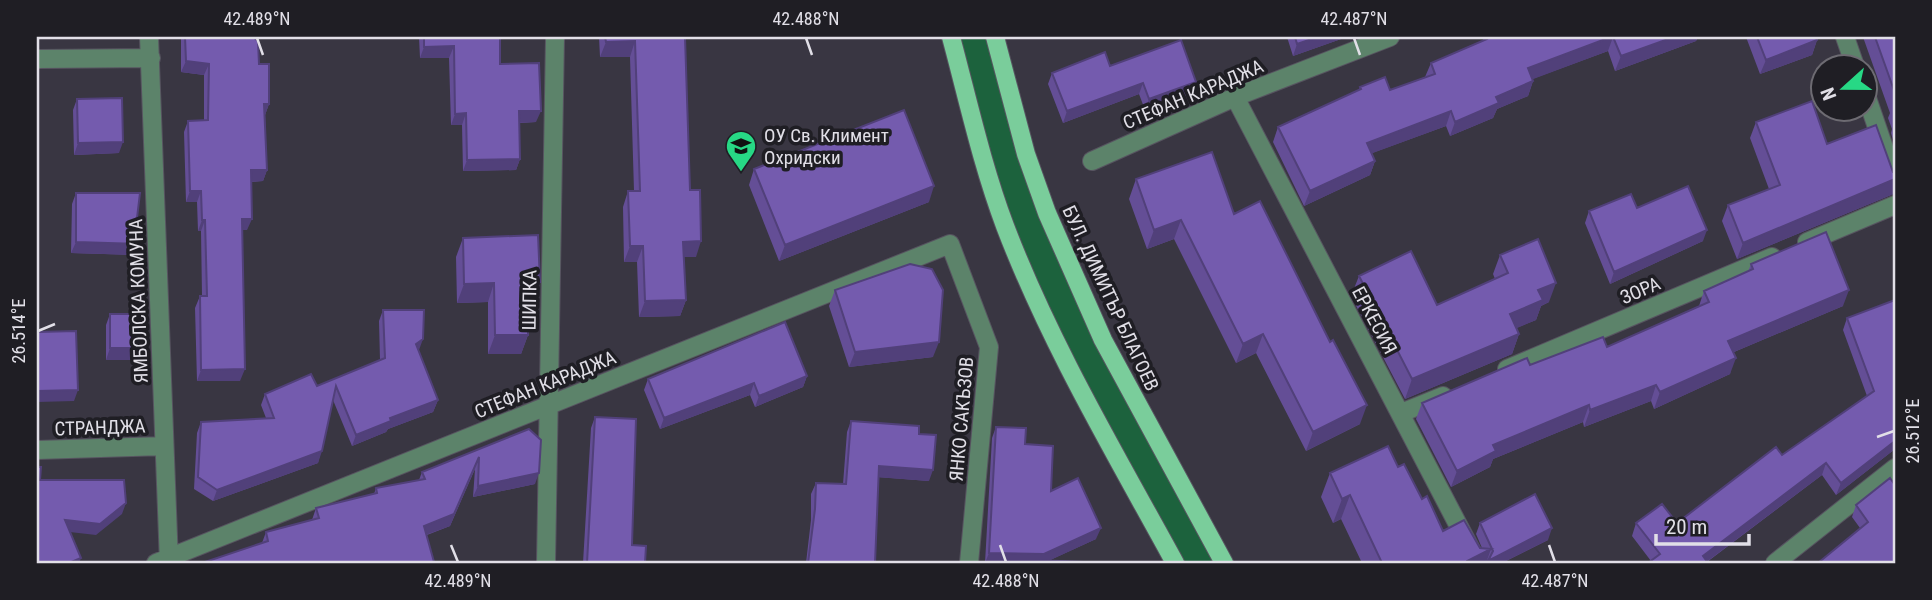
<svg xmlns="http://www.w3.org/2000/svg" width="1932" height="600" font-family="'Roboto Condensed',sans-serif">
	<style>
		.green { fill: #1c623d }
		.lines { fill: none; stroke-linecap: round; stroke-linejoin: round }
		.minor-casing { stroke: #575460; stroke-width: 20 }
		.major-casing { stroke: #575460; stroke-width: 20 }
		.minor { stroke: #5c836a; stroke-width: 18 }
		.major { stroke: #7acd9b; stroke-width: 18 }
		.wall { fill: #644e96 }
		.shaded-wall { fill: #51407a }
		.building { fill: #745bae; stroke: #51407a; stroke-width: 2 }
		.ticks { fill: none; stroke: #e1dfe7; stroke-width: 2.5 }
		.labels { text-anchor: middle; stroke-width: 7; stroke-linejoin: round; paint-order: stroke }
		.street-label { font-size: 19px; fill: #e1dfe7; stroke: #1f1e24 }
		.poi-label { font-size: 19px; fill: #e1dfe7; stroke: #1f1e24; text-anchor: start }
		.neatline { fill: none; stroke: #e1dfe7; stroke-width: 2.5 }
		.ticks-label { font-size: 18px; text-anchor: middle; fill: #e1dfe7 }
	</style>
	<rect width="100%" height="100%" fill="#393642"/>
	<!-- green -->
	<path class="green" d="M951 37H995L1047 213 1224 563H1175L1005 226Z"/>
	<g class="lines">
		<!-- minor casing -->
		<g class="minor-casing">
			<path id="minor" d="M149 37 169 563
				M1845 37 1855 66
				M37 59 151 58
				M1866 95 1895 180
				M1235 97 1478 563
				M1092 161 1235 97 1390 37
				M1807 242 1895 205
				M1507 369 1772 257
				M1401 413 1443 396
				M37 450 164 446
				M156 563 950 244 989 347 969 563
				M546 563 555 37
				M1775 563 1895 468"/>
		</g>
		<!-- major casing -->
		<g class="major-casing">
			<path id="major" d="M951 37C968 100 982 165 1005 226 1050 344 1115 453 1175 563
				M995 37 1026 154 1047 213 1103 340 1224 563"/>
		</g>
		<!-- minor -->
		<use href="#minor" class="minor"/>
		<!-- major -->
		<use href="#major" class="major"/>
	</g>
	<!-- wall -->
	<path class="wall" d="M181 37H253L259 64 269 104 265 115 267 170 263 181 251 182 247 230H242L240 381H197L195 308 200 296H202L201 231H198L197 202H186L184 132 188 121 204 120V75L181 72Z
		M419 37H500V64L536 122 520 123V159L516 170 463 171 462 125H451L449 58H420Z
		M599 37H685L690 190 696 257H684L686 300 680 316 639 317 637 262H624L623 207 628 191H634L630 57H600Z
		M1287 37H1341V39L1293 56Z
		M1484 37H1698L1696 41 1615 71 1608 51 1532 79 1533 81 1528 96 1497 109 1493 118 1450 136 1446 126 1372 153 1375 161 1370 175 1304 206 1273 142 1278 127 1359 90 1360 87 1390 90 1425 77 1431 63 1483 41Z
		M1746 37H1816L1817 40 1812 55 1760 74Z
		M1863 37H1895V146L1891 133 1892 129 1888 118 1890 113Z
		M1110 66 1196 82 1192 93 1145 110 1139 94 1063 123 1048 84 1052 73Z
		M77 99 119 153 74 155 73 110Z
		M1756 122 1827 144 1893 172 1891 195 1737 259 1722 221 1728 205 1769 189 1750 138Z
		M754 169 929 202 779 261 749 185Z
		M1136 179 1234 214 1360 424 1306 451 1256 353 1236 363 1174 239 1147 249 1129 199Z
		M76 193 140 244 136 255 71 253 72 204Z
		M1637 208 1703 241 1610 284 1585 223 1589 211Z
		M463 238 533 301H528V335L521 354H488V302L457 303 456 257Z
		M1500 255 1549 302 1541 306 1536 320 1516 328 1519 334 1512 354 1405 399 1351 296 1359 276 1437 305 1495 279 1493 274Z
		M1751 264 1843 306 1734 352 1730 374 1654 409 1651 401 1584 427 1583 422 1493 459 1490 467 1451 487 1416 419 1422 403 1530 365 1607 347 1699 306 1704 291 1748 272Z
		M835 290 933 357 849 367 829 306Z
		M1895 300V449L1836 495 1822 475 1707 562 1651 561 1632 536 1636 523H1677L1782 455 1867 396 1843 330 1847 318Z
		M383 310 418 350 438 400 433 412 388 429 386 432 352 446 333 400 318 463 213 501 194 489 197 433 201 422 266 418 261 405 265 394 317 386 380 360 379 321Z
		M110 314 141 360H106V325Z
		M807 376 803 387 755 407 750 395 660 429 644 390 648 379Z
		M595 417 632 545 645 563H583L591 428Z
		M851 421 919 434 929 481 878 477 875 563H806L811 520V494L816 483 843 484 847 432Z
		M996 427 1025 444 1051 491 1096 539 1050 560 1109 563H985L992 438Z
		M529 429 535 484 473 497 475 469 450 526 427 535 262 543 266 532 312 520 316 508 374 494 376 488 419 480 422 472Z
		M1398 467 1422 499 1443 531 1482 548 1476 534 1480 523 1548 540 1502 563H1488V561L1487 559 1486 563H1362L1341 519 1333 523 1321 497 1330 473Z
		M1895 485V563L1860 528 1852 517 1856 505Z"/>
	<!-- shaded-wall -->
	<path class="shaded-wall" d="M1318 37H1341V39L1293 56 1297 44Z
		M1613 37 1608 51 1523 83 1528 68Z
		M1674 37H1698L1696 41 1615 71 1621 56Z
		M1817 40 1812 55 1760 74 1766 60Z
		M635 41 630 57H600L606 42Z
		M454 46 449 58H420L424 47Z
		M186 61 209 64 204 75 181 72Z
		M1533 81 1528 96 1497 109 1493 118 1450 136 1455 122 1496 97Z
		M1196 82 1192 93 1145 110 1149 99Z
		M1143 83 1139 94 1063 123 1067 111Z
		M264 104H269L265 115Z
		M519 111H541L536 122 515 123Z
		M1451 111 1446 126 1362 157 1367 143Z
		M466 113 462 125H451L455 114Z
		M123 142 119 153 74 155 78 143Z
		M520 159 516 170 463 171 467 160Z
		M1375 161 1370 175 1304 206 1310 191Z
		M251 170H267L263 181 246 182Z
		M1895 179V194L1891 195 1737 259 1743 243Z
		M934 186 929 202 779 261 785 245Z
		M190 191H201L197 202H186Z
		M242 219H252L247 230H238Z
		M202 220H205L201 231H198Z
		M1181 220 1174 239 1147 249 1154 230Z
		M1707 230 1703 241 1610 284 1614 272Z
		M701 241 696 257H678L683 242Z
		M76 242 140 244 136 255 71 253Z
		M630 246H643L637 262H624Z
		M528 282H540L533 301H521Z
		M494 283 488 302 457 303 464 284Z
		M1556 283 1549 302 1541 306 1536 320 1503 334 1510 314 1538 290Z
		M1849 290 1843 306 1722 357 1728 341Z
		M686 300 680 316 639 317 645 301Z
		M1263 334 1256 353 1236 363 1243 344Z
		M1519 334 1512 354 1405 399 1412 379Z
		M495 335H528L521 354H488Z
		M423 339 419 350 416 344Z
		M939 342 933 357 849 367 855 352Z
		M110 348H145L141 360H106Z
		M1736 358 1730 374 1654 409 1660 392Z
		M245 369 240 381H197L201 370Z
		M807 376 803 387 755 407 759 396Z
		M754 383 750 395 660 429 664 418Z
		M1656 385 1651 401 1584 427 1590 410Z
		M78 390 74 401 37 402V391Z
		M438 400 433 412 388 429 386 432 352 446 356 435 390 418Z
		M1367 405 1360 424 1306 451 1313 432Z
		M1589 405 1583 422 1493 459 1490 467 1451 487 1457 471 1493 445Z
		M1895 441V449L1836 495 1841 483Z
		M322 451 318 463 213 501 217 490Z
		M479 457 450 526 420 537 424 526Z
		M1826 463 1822 475 1705 563 1703 556Z
		M879 466 933 470 929 481 875 477Z
		M539 473 535 484 473 497 478 486Z
		M1350 495 1341 519 1333 523 1342 499Z
		M126 503 122 514 96 535 61 531 65 520Z
		M1101 528 1096 539 1044 563 1035 560 1034 563H985L989 553Z
		M1552 528 1548 540 1502 563H1488V561Z
		M1491 549 1486 563H1466L1467 561Z
		M81 558 79 563H69Z"/>
	<!-- building -->
	<path class="building" d="M185 37H253L258 41 259 64H269V104H264L267 170H251L252 219H242L245 369 201 370 200 296H207L205 220H202L201 191H190L188 121 208 120 209 64 186 61Z
		M424 37H500V64L539 63 541 111H519L520 159 467 160 466 113 455 114 454 46 424 47Z
		M605 37H685L690 190H700L701 241 683 242 686 300 645 301 643 246H630L628 191H640L635 41 606 42Z
		M1295 37H1318L1297 44Z
		M1486 37H1611L1528 68 1533 81 1496 97 1499 103 1455 122 1451 111 1367 143 1375 161 1310 191 1278 127 1361 89 1360 87 1385 77 1390 90 1435 74 1431 63 1487 39Z
		M1613 37H1674L1621 56Z
		M1757 37H1816L1817 40 1766 60Z
		M1875 37H1895V93Z
		M1181 40 1196 82 1149 99 1143 83 1067 111 1052 73 1105 52 1110 66Z
		M122 98 123 142 78 143 77 99Z
		M1812 101 1827 144 1876 125 1893 172H1895V179L1743 243 1728 205 1780 185 1756 122Z
		M904 110 934 186 785 245 754 169Z
		M1212 152 1234 214 1260 201 1330 342 1333 340 1367 405 1313 432 1263 334 1243 344 1181 220 1154 230 1136 179Z
		M1688 186 1707 230 1614 272 1589 211 1631 194 1637 208Z
		M76 193H140L137 218 140 244 76 242Z
		M1826 232 1849 290 1728 341 1736 358 1660 392 1656 385 1590 410 1589 405 1493 445 1496 451 1457 471 1422 403 1527 358 1530 365 1603 337 1607 347 1709 302 1704 291 1753 269 1751 264Z
		M538 235 540 282H528V335H495L494 283 464 284 463 238Z
		M1538 239 1556 283 1538 290 1543 300 1510 314 1519 334 1412 379 1359 276 1411 251 1437 305 1508 273 1500 255Z
		M910 264 932 269 943 290 939 342 855 352 835 290Z
		M1895 300V441L1841 483 1826 463 1703 556 1708 563H1648L1660 554 1636 523 1662 504 1677 523 1776 447 1782 455 1874 391 1847 318Z
		M383 310H424L423 339 416 344 438 400 390 418 391 421 356 435 336 386 322 451 217 490 198 477 201 422 274 418 265 394 311 374 317 386 385 358Z
		M110 314H144L145 348H110Z
		M785 322 807 376 759 396 754 383 664 418 648 379Z
		M76 331 78 390 37 391V332Z
		M595 417 636 419 632 545 646 546 645 563H587Z
		M851 421 919 426V434L936 435 933 470 879 466 875 563H808L815 509 816 483 846 484Z
		M996 427 1026 428 1025 444 1053 446 1051 491 1078 478 1101 528 1044 554 989 553Z
		M529 429 541 440 539 473 478 486 479 457 454 514 424 526 434 562 202 563 268 541 266 532 319 518 316 508 377 493 376 488 425 479 422 472Z
		M1388 446 1398 467 1404 464 1422 499 1427 496 1443 531 1464 520 1480 548 1491 549 1467 561V563H1382L1350 495 1342 499 1330 473Z
		M37 467H41L40 480H124L126 503 100 524 65 520 81 558 69 563H37Z
		M1890 478 1895 485V563H1818L1868 522 1856 505Z
		M1535 494 1552 528 1488 561 1493 551 1480 523Z
		M1035 560 1109 563H1035Z"/>
	<!-- ticks -->
	<path class="ticks" d="M257 38 263 55M806 38 812 55M1354 38 1360 55M38 331 55 324M1877 437 1894 431M451 545 458 562M1000 545 1006 562M1549 545 1555 562"/>
	<!-- icons -->
	<defs>
		<g id="school-pin" transform="scale(1.575)"><path d="M0 17L-7.5 6A9.5 9.5 0 1 1 7.5 6Z" fill="#27d885" stroke="#1f1e24"/><path d="M0-5L7-2L0 1L-7-2ZM-4 1L0 2.5L4 1V4Q0 6-4 4Z" fill="#111"/></g>
	</defs>
	<g fill-rule="evenodd">
		<use href="#school-pin" x="741" y="146"/>
	</g>
	<g class="labels">
		<!-- street labels -->
		<g class="street-label">
			<text transform="translate(1193 94) rotate(-23)" y="7">СТЕФАН КАРАДЖА</text>
			<text transform="translate(1640 290) rotate(-23)" y="7">ЗОРА</text>
			<text transform="translate(1111 298) rotate(65)" y="7">БУЛ. ДИМИТЪР БЛАГОЕВ</text>
			<text transform="translate(529 300) rotate(-89)" y="7">ШИПКА</text>
			<text transform="translate(138 301) rotate(-92)" y="7">ЯМБОЛСКА КОМУНА</text>
			<text transform="translate(1375 320) rotate(62)" y="7">ЕРКЕСИЯ</text>
			<text transform="translate(545 384) rotate(-22)" y="7">СТЕФАН КАРАДЖА</text>
			<text transform="translate(961 419) rotate(-85)" y="7">ЯНКО САКЪЗОВ</text>
			<text transform="translate(100 427) rotate(-2)" y="7">СТРАНДЖА</text>
		</g>
		<!-- poi labels -->
		<g class="poi-label">
			<text x="764" y="142">ОУ Св. Климент<tspan x="764" dy="22">Охридски</tspan></text>
		</g>
	</g>
	<!-- border -->
	<rect width="1932" height="600" fill="none" stroke="#1f1e24" stroke-width="77"/>
	<!-- north arrow -->
	<g transform="translate(1844 88) rotate(249)"><circle r="33" fill="#1f1e24" stroke="#6d6b72" stroke-width="2"/>
	<path d="M0-5L12 26L0 18L-12 26Z" fill="#27d885"/>
	<text y="-10" font-size="19" font-weight="bold" text-anchor="middle" fill="#e1dfe7">N</text>
	</g>
	<!-- scale -->
	<path d="M1656 534v10h93v-10" fill="none" stroke="#e1dfe7" stroke-width="3.5"/>
	<text x="1666" y="534" font-size="21" fill="#e1dfe7" stroke="#1f1e24" stroke-width="5" paint-order="stroke">20 m</text>
	<rect x="38" y="38" width="1856" height="524" class="neatline"/>
	<g class="ticks-label">
		<text x="257" y="25">42.489°N</text>
		<text x="806" y="25">42.488°N</text>
		<text x="1354" y="25">42.487°N</text>
		<text transform="translate(19 331) rotate(-90)" y="6">26.514°E</text>
		<text transform="translate(1913 431) rotate(-90)" y="6">26.512°E</text>
		<text x="458" y="587">42.489°N</text>
		<text x="1006" y="587">42.488°N</text>
		<text x="1555" y="587">42.487°N</text>
	</g>
</svg>
